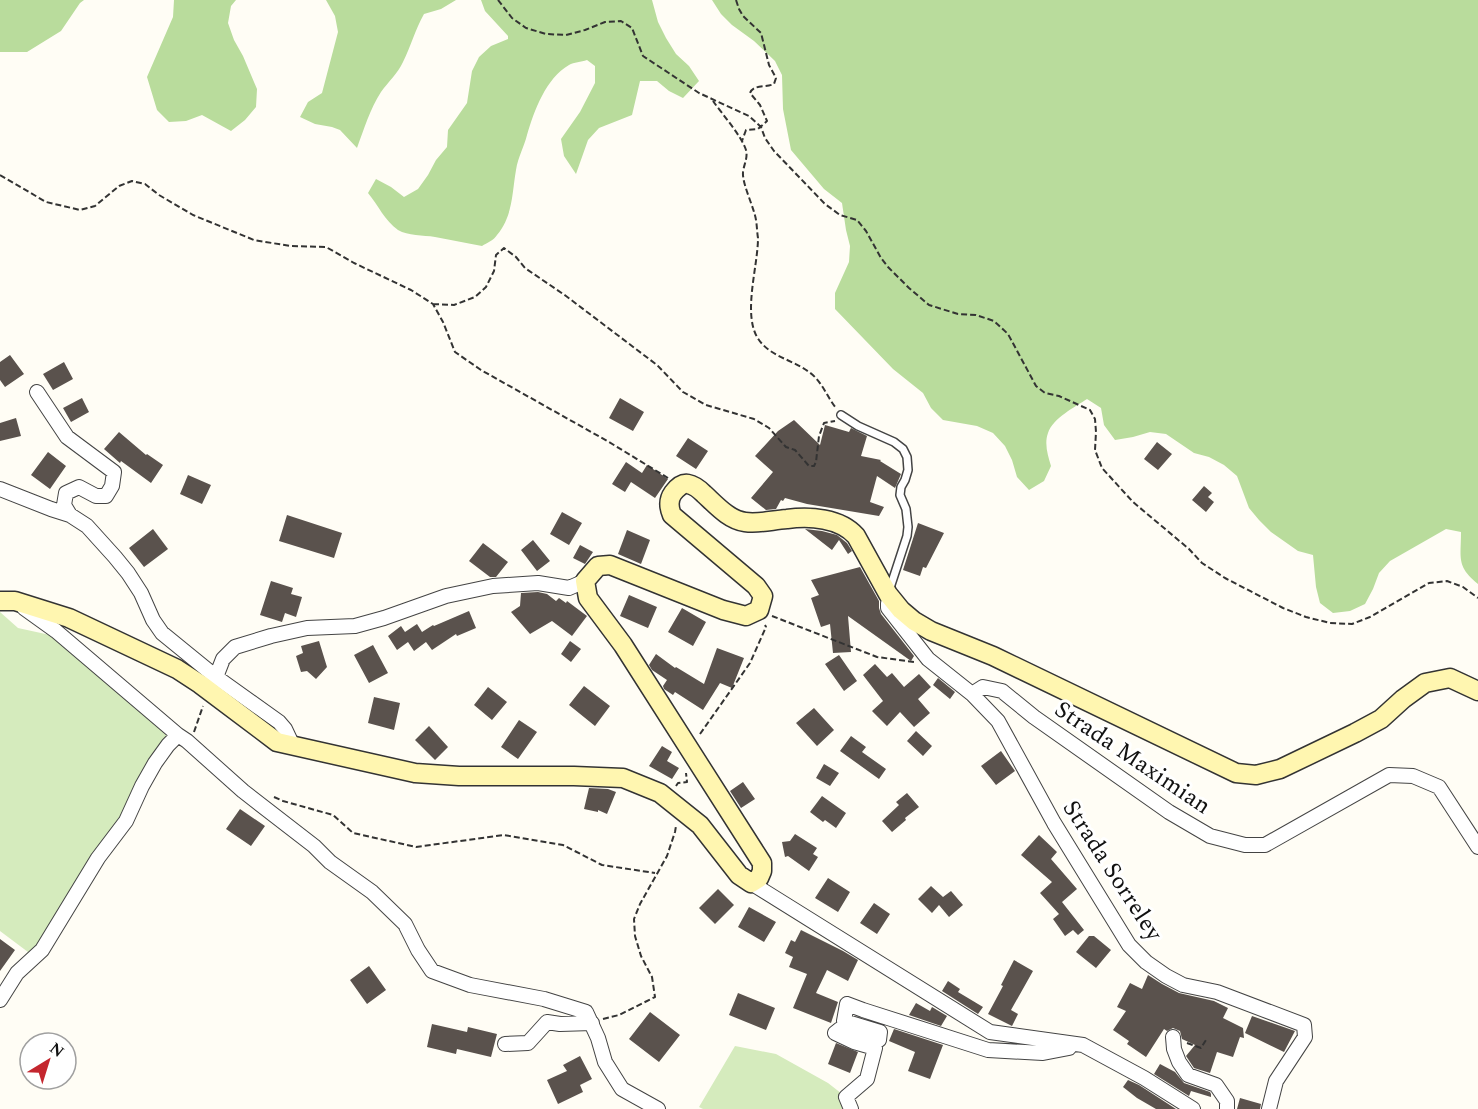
<svg xmlns="http://www.w3.org/2000/svg" width="1478" height="1109" font-family="Spectral,serif">
	<style>
		.green { fill: #d5ebbd }
		.forest { fill: #b9dc9c }
		.building { fill: #5a524d }
		.lines { fill: none; stroke-linecap: round; stroke-linejoin: round }
		.lane-casing { stroke: #444; stroke-width: 10 }
		.street-casing { stroke: #444; stroke-width: 16 }
		.secondary-casing { stroke: #333; stroke-width: 21 }
		.path { stroke: #333; stroke-width: 2; stroke-dasharray: 6 3; stroke-linecap: butt }
		.lane { stroke: #fff; stroke-width: 7 }
		.street { stroke: #fff; stroke-width: 14 }
		.secondary { stroke: #fff6b0; stroke-width: 18 }
		.labels { text-anchor: middle; stroke-width: 6; stroke-linejoin: round; paint-order: stroke }
		.street-label { font-size: 24px; fill: #111; stroke: #fff }
	</style>
	<rect width="100%" height="100%" fill="#fffdf5"/>
	<!-- green -->
	<path class="green" d="M0 612 18 628 50 635 166 732V737L145 768 124 820 32 955 0 931Z
		M735 1046 776 1054 828 1083 846 1097 852 1109H703L699 1107Z"/>
	<!-- forest -->
	<path class="forest" d="M0 0H84L80 3 61 31 27 52H0Z
		M174 0H236L231 6 228 23 234 40 243 56 257 89 256 107 245 120 231 131 202 115 186 121 169 122 157 110 147 77 173 17Z
		M326 0H456L441 9 424 14C415 30 411 46 403 62 398 73 388 82 381 92 370 109 364 129 357 148L340 130 332 127 315 124 300 117 308 102 322 93 338 32 335 16Z
		M481 0H652L658 22 666 38 676 54 689 66 699 81 683 98 669 91 657 81H640L632 115 599 128 588 140 576 174 564 156 561 139 580 112 595 83V66L587 60C581 62 574 62 569 65 546 78 534 111 527 135 524 147 518 157 516 170 512 193 513 216 497 235 494 240 487 243 482 246 466 243 451 240 435 237 423 235 408 236 398 230 385 221 378 205 368 193L376 179 391 187 404 197 418 189 428 175 436 160 447 147 448 130 467 103 472 71 479 57 491 46 508 39V36L485 11Z
		M712 0H1478V584C1456 566 1461 558 1461 532L1446 529 1390 561 1379 573 1373 589 1365 604 1350 611 1333 613 1320 603 1316 587 1313 555 1298 551 1271 532 1259 520 1249 508 1237 476 1224 465 1209 457 1194 453 1166 434 1150 432 1133 437 1115 440 1104 425 1101 408 1087 399C1075 407 1053 418 1048 433 1044 444 1048 456 1051 466L1044 481 1029 490 1017 477 1012 460 1005 446 993 433 977 426 943 420 931 408 923 393 893 369 835 309V293L849 262 850 246 846 230 842 203 824 189 791 150 783 109 782 75 775 61 754 41 732 25 721 14Z"/>
	<!-- building -->
	<path class="building" d="M10 355 24 374 5 387 0 380V362Z
		M64 362 73 379 53 390 43 374Z
		M82 398 89 412 71 422 63 408Z
		M620 398 644 412 633 431 609 418Z
		M16 418 21 436 0 441V423Z
		M794 420 820 445 825 425 849 432 851 428 867 436 861 456 881 460 880 461 901 474 895 488 877 476 870 502 884 507 879 516 807 504 785 498 783 501 781 500 776 509 766 510 751 498 773 472 755 456 778 431Z
		M119 432 146 455 147 454 163 465 151 483 121 461 120 463 104 449Z
		M688 438 708 451 696 469 676 456Z
		M1157 442 1172 454 1158 470 1144 459Z
		M48 452 66 466 50 489 31 475Z
		M626 462 642 473 647 465 668 479 655 498 631 482 625 492 612 484Z
		M188 475 211 485 202 504 180 494Z
		M1204 486 1212 493 1208 497 1214 502 1206 512 1192 500Z
		M562 512 582 523 569 545 550 534Z
		M287 515 342 533 334 558 279 541Z
		M918 523 944 533 926 568 923 567 920 576 903 570Z
		M153 529 168 549 144 567 129 548Z
		M805 529 822 531 837 535 847 543 852 551 848 554 839 540 832 550Z
		M627 530 650 540 641 564 618 554Z
		M533 540 550 561 537 571 521 550Z
		M483 543 508 562 496 577H490L469 561Z
		M580 545 593 552 585 564 573 558Z
		M860 567 879 601V608L881 614 914 656 911 661 848 616 851 652 833 653 830 624 821 627 811 598 819 595 811 580Z
		M271 581 293 588 291 594 302 597 296 617 285 613 282 622 260 615Z
		M538 592 547 594 556 601 559 598 566 603 567 601 587 616 572 636 552 621 530 634 511 612 520 606 521 593Z
		M629 595 657 607 648 628 620 616Z
		M682 608 706 622 693 646 668 632Z
		M469 611 476 628 457 636 456 634 432 650 426 642 414 651 408 642 397 650 388 636 401 626 405 632 417 624 422 632 433 625 434 626Z
		M319 641 327 667 316 679 307 671 301 672 296 656 303 653 301 646Z
		M570 641 581 649 571 662 561 654Z
		M373 645 388 673 369 683 354 655Z
		M717 648 744 658 732 688 720 683 703 710 675 692 673 695 664 689 663 686 667 680 652 670 649 665 656 654 675 668 676 667 704 684Z
		M839 655 857 681 844 691 825 664Z
		M875 664 887 677 892 673 904 687 919 674 931 687 918 699 930 713 914 727 900 712 887 726 872 711 883 701 863 675Z
		M938 678 955 692 950 699 933 685Z
		M584 686 610 706 595 726 569 705Z
		M488 687 507 702 492 720 474 705Z
		M374 697 400 703 394 730 368 723Z
		M814 708 834 730 817 746 796 723Z
		M519 720 537 732 518 759 501 747Z
		M429 726 448 747 435 760 415 740Z
		M916 731 932 746 923 756 907 741Z
		M851 736 866 747 862 752 886 769 879 779 840 751Z
		M662 746 672 752 667 761 679 768 672 779 649 766Z
		M1001 751 1015 771 996 785 981 766Z
		M824 764 839 773 830 786 816 778Z
		M743 782 755 799 741 808 730 791Z
		M589 788 608 789 616 792 607 814 598 810V812L584 809Z
		M907 793 919 807 905 818 906 820 892 832 882 821 899 805 896 802Z
		M822 796 846 813 836 828 825 820 823 822 810 812Z
		M240 809 265 826 251 846 226 829Z
		M795 834 817 848 813 854 818 857 809 871 788 856 785 857 782 842 790 841Z
		M1039 835 1057 852 1051 859 1077 889 1062 902 1084 930 1078 935 1073 930 1065 936 1053 919 1059 914 1040 893 1052 882 1021 855Z
		M828 878 850 892 838 912 815 898Z
		M931 886 943 897 951 891 963 905 949 917 939 905 932 913 918 899Z
		M718 889 734 905 715 924 699 908Z
		M874 903 890 914 877 934 860 923Z
		M749 907 776 922 764 942 738 927Z
		M801 930 843 951 858 960 848 981 827 970 816 993 838 1002 831 1023 793 1008 807 974 789 967 793 957 785 953 791 940 795 942Z
		M1089 936H1094L1111 950 1096 968 1076 952Z
		M0 939 15 950 0 971Z
		M1014 960 1033 971 1011 1010 1018 1014 1012 1026 988 1014 1003 986 1001 985Z
		M369 966 386 990 367 1004 350 980Z
		M1148 975 1162 984 1179 993 1214 1001 1228 1008 1223 1018 1243 1028 1244 1038 1240 1037 1233 1057 1217 1052 1210 1073 1194 1068 1186 1056 1195 1045 1182 1039 1180 1031 1173 1028 1167 1031 1164 1029 1146 1057 1127 1044 1129 1041 1113 1030 1126 1011 1117 1007 1130 983 1142 989Z
		M948 981 960 989 958 992 983 1007 978 1014 942 991Z
		M738 993 775 1008 766 1030 729 1015Z
		M916 1003 930 1011 932 1007 947 1016 941 1026 909 1015Z
		M650 1012 680 1035 659 1062 629 1039Z
		M1252 1016 1295 1031 1284 1052 1245 1033Z
		M432 1024 467 1032 468 1027 497 1034 491 1057 457 1049 456 1054 427 1047Z
		M894 1029 943 1045 930 1079 908 1071 915 1052 889 1041Z
		M836 1043 858 1052 850 1073 828 1064Z
		M580 1056 592 1079 580 1085 583 1092 558 1104 547 1080 567 1071 563 1065Z
		M1160 1064 1175 1072 1184 1083 1210 1092 1211 1094V1097L1191 1091 1189 1096 1154 1074Z
		M1128 1080 1139 1085 1176 1109H1156L1137 1098 1123 1087Z
		M1240 1098 1261 1104 1260 1109H1237Z"/>
	<g class="lines">
		<!-- lane casing -->
		<g class="lane-casing">
			<path id="lane" d="M841 415 858 426 894 442 903 449 907 457 908 470 905 480 901 487 900 495 906 509 908 527 907 536 889 591"/>
		</g>
		<!-- street casing -->
		<g class="street-casing">
			<path id="street" d="M37 392 67 437 114 472 112 486 106 496H96L79 487 66 493 64 505 70 515
				M0 489 51 509 70 515 87 526 115 557 128 573 141 593 153 620 162 633 216 677 279 722 285 729 293 746
				M888 603V608L928 659 972 694 998 721 1054 823 1129 945 1146 962 1166 976 1183 985 1217 992 1304 1025 1305 1037 1276 1081 1269 1109
				M24 608 56 631 178 735 187 741 243 791 314 846 330 862 372 892 405 924 418 950 432 971 470 985 544 999 586 1012 598 1038 605 1062 622 1089 658 1109
				M216 677 223 659 235 647 271 636 307 628 355 626 384 618 446 596 493 586 538 583 569 588 585 581
				M972 694 983 687 1002 691 1034 717 1169 812 1210 836 1245 845H1265L1389 775 1413 776 1439 787 1478 847
				M751 883 990 1032 1083 1045 1144 1078 1193 1109
				M0 1000 17 973 42 950 98 858 126 821 142 786 155 763 168 745 178 735
				M1173 1037 1174 1049 1179 1062 1188 1075 1216 1085 1227 1101V1109
				M505 1044 528 1043 547 1022 560 1024 592 1023
				M851 1109 846 1097 867 1079 875 1048 854 1042 835 1033 840 1029 879 1040 880 1032 844 1021 847 1004 863 1010 988 1050 1043 1053 1069 1048"/>
		</g>
		<!-- secondary casing -->
		<g class="secondary-casing">
			<path id="secondary" d="M0 601H15L69 618 177 669 200 684 277 742 415 773 459 776H574L623 778 660 793 700 825 739 875 751 883 759 878 762 871V863L623 645 588 598 585 581 598 566 610 565 723 610 746 616 759 610 763 596 756 586 672 515C669 508 668 500 673 493 676 489 682 483 688 484 694 485 700 490 704 494 716 505 729 520 745 522 760 524 772 520 787 519 810 516 840 518 856 536L888 594 901 610 914 621 931 631 993 656 1236 773 1256 775 1280 769 1355 733 1381 719 1403 699 1425 683 1450 678 1478 691"/>
		</g>
		<!-- path -->
		<path class="path" d="M498 0 512 18 526 28 546 34 566 35 585 30 605 22 621 21 632 28 643 56 699 93 749 116 761 127 765 138 774 151 825 204 840 215 857 220 866 231 881 258 888 267 909 288 929 305 958 314 976 315 994 321 1008 334 1036 386 1045 393 1059 396 1090 410 1095 419 1096 432 1095 450 1102 468 1133 502 1189 549 1202 563 1225 578 1283 608 1306 617 1330 623 1352 624 1370 617 1429 583 1447 581 1463 587 1478 598
			M736 0 739 9 743 16 761 33 769 65 776 78 774 84C765 88 754 84 750 93L760 105 767 121 758 129 746 130 742 141
			M713 101C722 114 741 135 746 150 748 158 744 164 743 172 742 184 754 207 756 220 757 226 757 232 758 238 758 266 743 312 757 337 769 357 792 359 809 372 822 381 827 397 836 408
			M0 175 46 202 80 210 95 206 119 186 132 181 145 184 159 195 193 215 254 240 290 246 326 247 354 263 411 290 433 304 443 322 455 352 481 370 609 442 668 478
			M433 304 454 305 475 297 486 287 494 271 496 255 504 248 516 257 525 268 566 296 657 365 683 392 706 405 754 419 769 428 786 447 795 450 809 466H814L816 462 819 436 824 423 835 421
			M772 616 877 657 914 662
			M194 732 203 706
			M700 734 750 663 766 627 765 625
			M676 786 678 783 687 782 686 773
			M274 797 283 801 333 815 353 833 416 847 504 835 563 845 602 865 655 873
			M603 1019 619 1015 655 997 652 977 641 956 635 936 634 919 640 904 667 856 675 832 676 826
			M1187 1043 1201 1048 1206 1040"/>
		<!-- lane -->
		<use href="#lane" class="lane"/>
		<!-- street -->
		<use href="#street" class="street"/>
		<!-- secondary -->
		<use href="#secondary" class="secondary"/>
	</g>
	<g class="labels">
		<!-- street labels -->
		<g class="street-label">
			<text transform="translate(1133 757) rotate(34)" y="8">Strada Maximian</text>
			<text transform="translate(1113 870) rotate(57)" y="8">Strada Sorreley</text>
		</g>
	</g>
	<!-- north arrow -->
	<g transform="translate(48 1061) rotate(38)"><circle r="28" fill="#ffffff" stroke="#a0a0a0" stroke-width="1.5"/>
	<path d="M0-4.5L10 22L0 15L-10 22Z" fill="#c4262e"/>
	<text y="-9" font-size="16" font-weight="bold" text-anchor="middle" fill="#111111">N</text>
	</g>
</svg>
